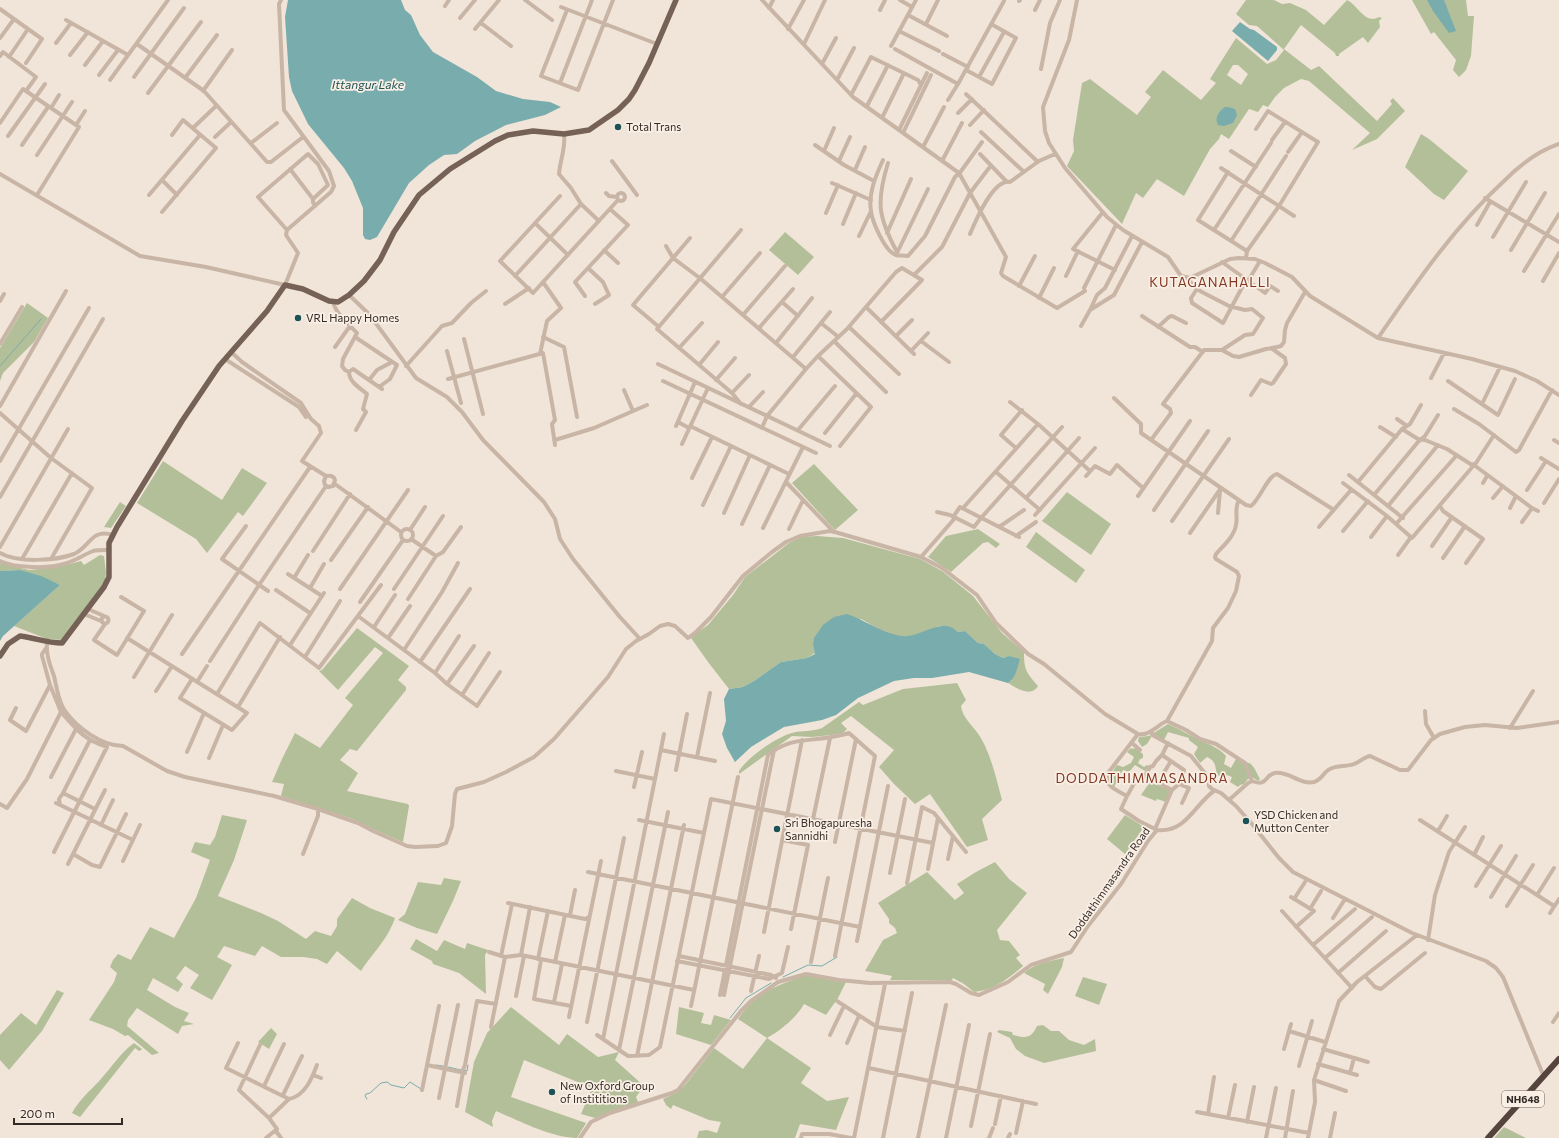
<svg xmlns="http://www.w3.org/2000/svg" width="1559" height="1138" font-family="Commissioner,sans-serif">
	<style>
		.green { fill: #b3bf99; fill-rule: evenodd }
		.water { fill: #78acad }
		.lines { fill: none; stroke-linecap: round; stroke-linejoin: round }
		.stream { stroke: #78acad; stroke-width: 1 }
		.minor { stroke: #c8b5a5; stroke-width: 4 }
		.major { stroke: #766157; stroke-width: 5.5 }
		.highway { stroke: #55443d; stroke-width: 6 }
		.poi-dot { fill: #1c5255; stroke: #f9efe5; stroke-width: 1.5 }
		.labels { text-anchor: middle; stroke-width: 3.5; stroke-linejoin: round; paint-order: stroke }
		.shield { fill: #f9efe5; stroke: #6f655f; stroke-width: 1 }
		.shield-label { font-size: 10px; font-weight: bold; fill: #342a26 }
		.poi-label { font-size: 11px; fill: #342a26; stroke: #f9efe5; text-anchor: start }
		.street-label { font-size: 11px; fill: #342a26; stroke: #f9efe5 }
		.water-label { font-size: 12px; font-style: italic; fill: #1c5255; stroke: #f9efe5 }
		.quarter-label { font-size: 13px; letter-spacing: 1px; fill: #823620; stroke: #f9efe5 }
	</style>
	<rect width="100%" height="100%" fill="#f1e5d9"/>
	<!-- green -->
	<path class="green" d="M1246 0H1274L1282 4 1290 3 1306 10 1324 25 1347 0C1358 5 1365 25 1379 17L1382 18 1379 21 1380 27 1368 43 1363 37 1339 54V56H1336L1335 53 1301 25 1284 49 1311 70 1319 66 1377 121 1392 104 1390 101 1393 98 1405 111 1377 139 1352 150 1370 133 1309 81 1301 79 1284 88 1275 97 1268 107 1263 105 1258 112 1249 109 1229 139 1221 134 1219 139 1210 149 1184 196 1157 179 1143 198 1136 193 1122 224 1067 166 1074 151 1073 140 1082 83 1090 79 1137 115 1151 97 1145 92 1163 70 1201 100 1216 83 1210 79 1236 38 1267 64 1276 60 1284 50 1257 26 1249 25 1236 14ZM1233 65H1238L1248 74 1241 85 1227 75Z
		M1412 0H1466L1468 16H1474L1471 56 1466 70 1459 77 1453 70 1456 60 1434 32 1431 34Z
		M1421 134 1429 139 1468 171 1444 200 1434 194 1405 167Z
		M785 232 814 257 798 275 769 250Z
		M27 303 48 318 34 342 3 373 0 381V348Z
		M163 461 222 500 242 468 267 483 243 516 238 512 207 553 196 539 137 503Z
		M814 464 858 510 835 530 792 483Z
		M1067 492 1111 524 1091 555 1042 521Z
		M120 502 126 506 111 528 104 527Z
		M978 529 1000 544 996 548 988 542 983 543 951 572 928 557 946 536Z
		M1036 532 1085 570 1076 583 1026 547Z
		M817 536 843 538 920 559 942 571 973 596 1002 633 1024 652C1024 670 1026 672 1038 686 1031 698 1016 688 1008 683L1012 680 1010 656 1003 658 995 654 984 644 978 643 965 631 958 632 939 626C926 633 908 640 893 635 882 632 871 624 861 619L813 645 815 653 807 658 781 662 754 681 743 687 729 689 708 662 691 638 692 636 708 625 733 595 745 577 780 550 789 543 801 537Z
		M100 555 104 556 106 573 105 581 62 640 47 639 14 626 60 585 20 570 0 571V563L29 570 59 567 81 561 84 565Z
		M357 628 409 666 398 680 406 687V690L357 751 350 749 340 760 358 773 347 791 408 804 409 806 403 842 375 830 353 819 281 796 284 784 272 782 282 759 295 733 320 748 353 705 345 698 383 653 375 647 338 690 319 671 322 670Z
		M957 683 966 700 961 706C962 717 973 726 979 735 990 751 997 781 1002 800L982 819 988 840 967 847 930 794 915 804 894 784 879 767 894 750 851 716 841 723 847 729 843 733 831 735 812 737 792 736 739 774V771C749 756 775 738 792 733 802 730 812 732 822 728L859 702 863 705 903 689Z
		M1168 724C1180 729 1190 736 1202 741 1212 746 1219 748 1226 756L1224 764 1231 768 1236 759C1242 762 1244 761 1249 763 1254 765 1257 774 1260 779L1258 781 1252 777 1248 779 1244 784 1240 785 1238 787 1230 782 1232 777 1227 775 1226 776 1222 775 1220 776 1217 775C1215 766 1216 761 1207 757L1200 763 1194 754 1198 747 1189 740V738L1168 732 1164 740 1152 736 1147 744 1142 747 1138 741 1139 737 1149 736Z
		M1131 748 1133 749 1135 748 1143 754V758L1140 759 1138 763 1144 767 1147 765 1149 766 1145 771 1135 765 1129 772 1123 770 1114 787 1109 781 1108 778 1117 765 1123 767 1131 763 1134 757 1127 752Z
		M1150 782 1170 790 1166 802 1157 799 1156 801 1141 795Z
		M222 815 247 820 234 860 218 896 261 913 278 921 306 939 315 931 331 936 337 926V919L352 898 370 908 395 918C387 941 373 952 361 971L337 951 327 964 317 959 303 957H281L262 946 255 956 224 946 217 957 232 965 212 1000 190 988 199 975 185 966 176 978 183 984 178 992 153 978 147 990 175 1007 189 1013 184 1021 194 1024 182 1026 178 1034 137 1008 128 1020 127 1026 159 1053 152 1055 128 1035 125 1036 113 1029 89 1020 114 982 117 973 110 967 113 960 118 954 131 960 150 927 174 938 196 898 210 860 191 852 195 842 210 845 215 837Z
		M1125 815 1144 827 1125 854 1107 839Z
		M995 862 1009 879 1027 893 997 930 1000 940 1009 941 1020 955 1016 958 1023 966C1008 979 994 990 974 992L964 984 953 978 952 980H890L892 976 865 971 883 940 897 933 895 928 889 923V919L878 903 927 872 955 900 964 893 957 884 976 872Z
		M444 878 461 881 453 901 437 934 417 928 398 920 405 914 418 882 441 885Z
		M416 939 437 951 444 940 465 949 467 943 488 950 485 955 486 994 459 973 433 964 432 961 410 949Z
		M1064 958 1062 967 1048 994 1043 990 1045 984 1024 973C1036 963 1050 961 1064 958Z
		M807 975 846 982 838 998 826 1015 804 1004C796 1018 781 1030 767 1038L811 1068 801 1083 827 1101 849 1097 836 1130 800 1124 795 1138H697L699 1131 707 1130 717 1133 721 1122 709 1120 673 1105 671 1109 666 1105 663 1099 676 1093 685 1085 714 1048 743 1069 767 1038 738 1019C755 993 779 984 807 975Z
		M1083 977 1107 984 1099 1005 1075 996Z
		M57 990 64 993 42 1031 9 1070 0 1060V1035L21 1013 36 1025Z
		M511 1007 559 1045 567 1034 598 1057 619 1052 615 1060 644 1086 636 1097 638 1102 595 1118 581 1114 592 1088 524 1060 511 1097 586 1123 577 1138C552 1138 519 1121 496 1111L492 1121 493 1127 465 1112 474 1062 487 1033Z
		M679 1007 704 1013 701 1023 711 1025 714 1015 731 1020 711 1045 676 1034Z
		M1043 1025 1051 1031H1059L1069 1040 1084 1045 1095 1039 1096 1051 1044 1063 1025 1056 1016 1049 1010 1038 997 1032 999 1030 1012 1032 1013 1035C1026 1038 1031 1039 1037 1026Z
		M271 1028 277 1034 269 1049 258 1042Z
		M134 1043 142 1049 141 1050 139 1051 135 1048 80 1117 72 1113C79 1100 90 1091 100 1080 112 1067 120 1053 134 1043Z
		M1504 1127 1526 1138H1494Z"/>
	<!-- water -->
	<path class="water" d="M288 0H401L405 10 411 15 420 35 433 52 477 77 496 91 523 99 550 102 561 107 545 115 506 125 475 141 457 154 444 155 429 165 409 183 377 237 370 240 365 239 363 235V208L352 181 344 168 308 124 292 91 289 77 285 17Z
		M1427 0H1444L1456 31 1449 33 1433 11Z
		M1240 22 1250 29 1254 30 1277 47V50L1268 61 1232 31Z
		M1225 107H1228L1235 109 1237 115 1233 123 1224 126 1218 125C1214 118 1219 111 1225 107Z
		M20 570 41 576 60 585 3 636 0 641V571Z
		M847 614C865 620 890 638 908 636 921 635 939 622 950 627 953 627 956 631 958 632L965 631 978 643 984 644 995 654 1003 658 1009 656 1020 659C1017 668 1016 678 1008 683L969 672 932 678H914L894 681 858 698 836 715 822 720 784 727 751 747 735 762 727 748 722 734 726 721 724 699 729 689 743 687 754 681 781 662 807 658 815 654 813 645 814 638 823 625 834 617Z"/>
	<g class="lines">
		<!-- stream -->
		<path class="stream" d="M0 366 41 319
			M783 977 808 965 822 966 837 957
			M730 1018 746 998 771 983
			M436 1065 443 1066
			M448 1067 461 1070
			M464 1070 467 1071 468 1065
			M367 1099 365 1096 366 1094 370 1093 381 1083 387 1082 391 1085 404 1088 410 1082 421 1089"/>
		<!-- minor -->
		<path class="minor" d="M525 0 552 20
			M762 0 853 97 959 173 1006 257 1001 273 1003 276 1057 308 1085 291
			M900 0 912 7
			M1077 0 1069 40 1043 107 1045 131 1049 143 1065 168 1107 217 1123 230 1168 257 1181 276 1190 278 1230 259 1239 258 1255 259 1265 263 1292 277 1310 296 1378 338 1472 359 1515 371 1537 381 1559 395
			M1019 1 1020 0
			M445 6 449 0
			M561 7 657 44
			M769 8 773 0
			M0 9 42 39 26 63
			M567 10 541 76 578 90 613 0
			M880 10 885 0
			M1035 10 1040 0
			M908 15 947 36
			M460 18 475 0
			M66 20 128 55
			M481 23 511 46
			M926 24 938 0
			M475 29 499 0
			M788 29 804 0
			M899 31 939 51
			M0 38 14 19
			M56 43 71 23
			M137 44 204 91 267 162H271L303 137
			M804 44 825 0
			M891 46 916 0
			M895 49 958 84
			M943 54 968 67
			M70 55 88 32
			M0 56 3 52 36 77 26 91
			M9 57 28 29
			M822 64 836 38
			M85 65 103 41
			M1041 69 1050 23 1060 0
			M966 70 992 84 1016 38 991 24
			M99 75 118 50
			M134 77 184 8
			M979 77 1004 32
			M185 78 217 35
			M110 80 168 0
			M837 80 854 48
			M560 83 592 0
			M203 91 232 50
			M148 93 201 22
			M966 94 1038 162
			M851 95 871 57 918 80 921 85
			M948 100 958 84 1004 1
			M867 106 888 65
			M51 108 59 95
			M958 113 972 99
			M882 118 904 73
			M0 123 23 89 79 127 37 195
			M76 125 85 111
			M970 125 984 110
			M193 128 216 106
			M899 130 927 73
			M981 132 1024 172
			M903 133 931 75
			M564 134C566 148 560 160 559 174L571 188 581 204 599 221
			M8 136 45 84
			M215 137 231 122
			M1272 140 1285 122
			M251 143 277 123
			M22 145 48 107
			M815 145 844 165 874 181
			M923 147 944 107
			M824 151 834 128
			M1231 151 1256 167
			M1288 152 1302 132
			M980 154 1006 181
			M37 155 72 102
			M883 160C876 175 868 194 871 211 872 221 885 252 896 255 899 256 904 255 908 256L925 236 955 177 959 173
			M612 161 637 195
			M839 161 850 137
			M942 161 962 123
			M888 163C876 202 878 217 897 252
			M1221 168 1294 216
			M290 169 313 199V202L315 206
			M855 170 865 147
			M1228 172 1198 220 1247 251
			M0 174 140 256 206 267 285 285 298 253 286 235 287 230 331 192 334 186 329 171 284 110 279 4 281 0
			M959 174 982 142
			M162 180 177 195
			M832 183 871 200
			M617 197a4 4 0 1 1 8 0a4 4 0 1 1-8 0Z
			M606 193 609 196 617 197
			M149 195 200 135
			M560 196 500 261 533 293 618 200
			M1485 198 1559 242
			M162 212 216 148 183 120 172 135
			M1103 212 1073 249 1115 270
			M826 213 838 185
			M535 223 568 255
			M843 224 856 193
			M1477 225 1490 202
			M287 230 258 197 308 154 318 164 328 185 313 199
			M1214 230 1271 143
			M887 233 911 179
			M970 234C976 220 993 179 1010 182L1039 161 1055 154
			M859 236 871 211
			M1493 237 1526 182
			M1231 241 1286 156
			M666 246 673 258 701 279 806 369
			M604 250 618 263
			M1511 250 1545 193
			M897 253 928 189
			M1246 258 1247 251 1279 206 1318 142 1268 111 1256 129
			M1222 262 1265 293 1270 286 1278 291
			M588 268 603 282 609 295 595 304
			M1524 271 1559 214
			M914 275 942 247 970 193 989 168
			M515 276 581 204
			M1066 276 1078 251
			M1186 278 1200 291 1229 306 1245 310 1252 309 1263 318 1253 334 1245 335 1222 350
			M1248 281 1260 261
			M1543 281 1559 253
			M1019 286 1035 256
			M1084 288 1116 225
			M1197 289 1191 298 1192 303 1223 323 1246 280
			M349 295 369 314 416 378 447 397 462 412 483 440 544 502 555 519 560 539 573 559 619 616 640 639
			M585 296 575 282 628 225 610 209
			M722 297 760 253
			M1039 298 1054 268
			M0 301 4 294
			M333 302C336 314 349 324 357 333L343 359 342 366 345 370 349 372 353 369 382 389
			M782 302 798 316
			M505 304 529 288
			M866 307 914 354
			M1090 310 1097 295 1105 288 1132 236
			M743 315 785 266
			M1142 316 1190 347H1195L1203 352
			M821 323 836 335
			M1081 326 1090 310 1114 295 1142 242
			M659 327 633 305 690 238
			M849 327 899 374
			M1158 327 1169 317 1172 316 1186 323
			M759 328 793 289
			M896 336 912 320
			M355 337 397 365 390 379 379 387
			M543 337 564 347 577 417
			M1378 338C1416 283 1454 227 1504 181 1519 166 1538 151 1559 144
			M464 339 483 414
			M834 341 886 392
			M921 341 949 362
			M776 343 812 298
			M0 344 22 307
			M335 347 350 326
			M679 348 702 323
			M447 351 461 403
			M911 351 928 333
			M231 352 242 362 301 403 311 419 319 426 321 433
			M540 354 547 321 561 308 543 282
			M818 356 871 407 840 446
			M793 357 830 312
			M225 359 299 407 306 417
			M658 364 830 446
			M699 365 718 342
			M406 366 442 326 452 323 471 303 486 291
			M349 372C349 382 360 388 367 394L363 409 366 412 356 430
			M1431 378 1444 353
			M448 379 543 353 555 420 552 424 555 445
			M369 380 377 370 392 362
			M716 380 735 358
			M663 381 816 453
			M1448 381 1498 415 1515 379
			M624 390 633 411
			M732 393 749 375
			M1251 395 1261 380 1271 384 1273 383 1286 364 1285 358 1271 348
			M1114 398 1141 424V433L1246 505 1251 506C1260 499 1268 475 1277 474L1334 510
			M1010 402 1038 424 1090 471
			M741 404 732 393 657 329 741 230
			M1482 404 1500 367
			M0 406 66 291
			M749 407 763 392
			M1454 409 1479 424 1516 452 1519 450 1552 390
			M0 413 51 458 92 488 51 559
			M1397 419 1407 426
			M678 422 689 428
			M676 426 695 382
			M690 426 789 474
			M1380 427 1396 437
			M762 428 767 416 806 369 818 356 847 329 896 272 902 268 922 280 881 322
			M1402 429 1418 439 1425 440 1447 449 1472 465 1476 463 1494 435
			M798 430 835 386
			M321 433 302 461 326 476C331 475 334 476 335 480L333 486 328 487 325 485 324 481 326 476
			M825 433 856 394
			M555 440 594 428 647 405
			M1151 440 1171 413 1170 409 1163 404 1204 350H1222L1233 356 1239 357 1266 349 1277 347 1281 346 1284 342 1285 330 1287 323 1305 292
			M1554 440 1559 443
			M682 444 708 388
			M1016 448 1001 435 1022 410
			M1541 458 1559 469
			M0 461 89 308
			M996 472 1040 510
			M1349 475 1403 518
			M1086 476 1095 466 1110 474 1117 465 1143 488
			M692 478 712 437
			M786 482 834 532
			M1358 482 1402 429 1410 424 1421 405
			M1343 483 1387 516 1412 538 1474 465 1532 508 1538 511
			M1483 483 1487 476
			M335 484 401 532
			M1527 490 1546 461
			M1374 495 1418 442 1425 436 1438 415
			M1138 496 1190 421
			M0 497 103 319
			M1026 498 1079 438
			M1493 498 1503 486
			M1544 503 1559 479
			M703 505 731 446
			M1388 506 1438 445
			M1440 506 1443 511 1483 539 1466 563
			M963 508 1038 424
			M1510 508 1516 496
			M1154 510 1208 431
			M937 512 950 515 974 527 981 518 1062 427
			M724 513 750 455
			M1218 513 1220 491
			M1035 515 1095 448
			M953 517 960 507 1019 537
			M1172 521 1229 439
			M1522 522 1532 508
			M742 524 770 465
			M1396 524 1457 455
			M246 526 222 559 268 591
			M999 527 1024 510
			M1319 527 1351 490
			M763 528 803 447
			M401 535a6 6 0 1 1 12 0a6 6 0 1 1-12 0Z
			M789 529 803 500
			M410 530 425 507
			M1343 531 1368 501
			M1190 533 1221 488
			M1016 536 1036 522
			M1371 537 1387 516
			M411 539 436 556
			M1432 546 1452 517
			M0 547 68 429
			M313 551 350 494
			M0 553C17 563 55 561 74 554 90 547 91 528 113 535
			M1398 555 1411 537
			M921 557 955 518
			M1443 558 1465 526
			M22 559 72 473
			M331 560 368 507
			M0 561C14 568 49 569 64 564 75 561 83 555 93 551 97 550 103 550 108 550
			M288 574 322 596
			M294 578 308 555
			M310 588 324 564
			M340 589 408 490
			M394 589 443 516
			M276 590 310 613
			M408 599 436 556 443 552 461 527
			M360 602 403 540
			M88 609 104 616
			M84 614 101 621
			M358 616 435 673 447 684 477 706 500 672
			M101.5 620a3.5 3.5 0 1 1 7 0a3.5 3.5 0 1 1-7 0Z
			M105 624 94 640 117 655 144 611 121 597
			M374 627 395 595
			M127 638 247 713 232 730 180 698 192 679
			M388 638 410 606
			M47 643C46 655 50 665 54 676 57 688 58 701 65 711 77 728 102 746 123 746L167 771 185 777 274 796 318 809 358 823 373 831 407 846 415 847 438 846 446 843 452 826 455 794 457 789 484 782 506 772 534 757 554 739 608 677 626 649 636 641 649 634 660 626 668 624 675 626 688 638 696 632 711 617 743 576 772 552 786 542 800 536 830 531 835 532 921 557 942 568 977 595 996 623 1028 654 1044 664 1105 714 1138 734C1150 736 1157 725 1167 721L1186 730 1200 739 1216 744 1245 763 1252 781C1268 787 1264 775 1275 773 1289 771 1300 785 1314 782 1322 780 1323 772 1330 769 1337 765 1347 767 1354 764 1360 762 1364 757 1370 756L1400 770H1408L1431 740 1440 734 1465 727 1485 725 1517 728 1559 722
			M290 645 324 593
			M404 650 442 592 458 563
			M182 654 310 467
			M305 657 340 601
			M210 661 259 585 326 486
			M420 662 470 589
			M435 673 459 636
			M134 677 172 615
			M197 682 207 666
			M447 684 474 646
			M156 691 172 666
			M217 694 260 623 319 668 381 585
			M462 695 489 653
			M238 707 280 637
			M16 708 10 720 26 731 50 685
			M1425 711 1426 724 1434 738
			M1167 721 1212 641 1213 628 1228 608 1236 591 1239 576 1237 572 1216 559 1215 557 1216 554C1223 546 1234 537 1236 525 1238 517 1234 508 1239 500
			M1510 728 1533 691
			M1151 732 1154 736 1191 756 1208 777 1209 786 1212 789 1221 793 1236 806 1252 824 1279 858 1293 872 1412 933 1486 961 1496 968 1503 977 1544 1077
			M1138 734 1108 773C1102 785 1118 791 1127 796L1121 809 1139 821 1157 830
			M1132 743 1140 750
			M661 750 715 761
			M187 752 204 713
			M1162 755 1184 770 1179 784 1172 790
			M697 757 710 693
			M209 758 223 725
			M676 770 687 714
			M616 771 655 779
			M1163 774 1171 761
			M51 777 76 729
			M1179 784 1189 788 1182 803
			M634 787 642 752
			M63 793 95 809
			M1127 796 1136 780H1140L1145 776
			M1229 800 1248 783 1252 781
			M56 803 133 840
			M0 804 7 808 27 779 61 712 50 685 42 656V654L46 648
			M60 805 59 799 63 793 90 740
			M813 819 830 738
			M639 820 704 833
			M1420 820 1554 906
			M101 825 113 800
			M1155 829 1172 790 1145 776 1150 767 1153 766 1156 761 1162 755 1168 743
			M1438 831 1447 816
			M782 840 808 845 791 929
			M835 842 856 739
			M54 852 107 747C83 739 77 730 61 712
			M73 854 92 865 100 867 126 814
			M303 854 318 816V809
			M1474 855 1483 837
			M948 859 953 836
			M123 861 140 825
			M68 864 105 790
			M928 869 938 818
			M588 872 860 927
			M890 873 905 799
			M907 883 922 807 934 813 966 852
			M1476 886 1501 846
			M1537 895 1554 868
			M1291 897 1314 911 1296 927
			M1491 897 1516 856
			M1294 899 1305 882
			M508 903 585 919 589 917
			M1507 906 1533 865
			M1310 909 1321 891
			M1282 911 1352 988
			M1550 913 1559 899
			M570 915 575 890
			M1333 918 1345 899
			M764 932 802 740
			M1428 940 1435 895 1449 852 1465 827
			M857 941 888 786
			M1313 945 1355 909
			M489 952 505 957 521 955 694 990
			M521 955 530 907
			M501 956 512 904
			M679 956 771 975 776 978
			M1325 958 1372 917
			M538 959 548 911
			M541 960 534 999 571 1006
			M677 961 769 979 782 973 788 947
			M555 962 565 915
			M811 962 828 878
			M1338 973 1386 931
			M1365 976 1375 987 1381 989 1425 953
			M751 991 759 956
			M720 995 768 755C790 737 806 742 831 737 837 736 843 735 849 733L875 756 835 956
			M724 995 774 750
			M516 996 524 956
			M837 1001 877 1027 905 1031
			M554 1002 562 964
			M691 1006 738 777
			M569 1017 601 861
			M587 1022 624 838
			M1553 1022 1559 1013
			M491 1027 505 957
			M1289 1031 1325 1042
			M597 1035 628 1056 649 1055 660 1047 711 799 933 843
			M830 1035 844 1006
			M603 1039 664 734
			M238 1043 226 1068 289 1099
			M847 1043 859 1016
			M260 1045 239 1090 269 1118 277 1129 266 1138
			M1284 1049 1291 1024
			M1323 1049 1368 1062
			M619 1050 668 812
			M637 1056 684 825
			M1318 1064 1357 1075
			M427 1065 465 1073
			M1299 1066 1312 1021
			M869 1068 1036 1104
			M462 1072 465 1065 477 1001 496 1004
			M1350 1073 1354 1058
			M313 1075 321 1078
			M1314 1080 1346 1091
			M264 1086 284 1044
			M422 1090 439 1006
			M283 1095 302 1056
			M439 1098 458 1005
			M457 1106 463 1072
			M1197 1112 1309 1133
			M1208 1114 1214 1077
			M269 1118 289 1099C305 1096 312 1078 317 1065
			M1228 1118 1235 1085
			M1247 1122 1254 1087
			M995 1124 1001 1096
			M971 1126 990 1034
			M276 1131 281 1138
			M1016 1133 1023 1101
			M580 1138 591 1122 610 1113 672 1093 678 1090 741 1011 751 1001 778 982 806 974 839 980 870 983 950 982 956 984 971 993 979 995 1008 982 1031 965 1071 952 1088 926 1121 884 1148 841 1157 830C1186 833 1194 805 1214 791
			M801 1138 802 1134H829L851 1138
			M854 1138 885 984
			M883 1138 912 993
			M918 1138 946 1005
			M946 1138 969 1025
			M989 1138 993 1128
			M1008 1138 1010 1134
			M1266 1138 1276 1088
			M1285 1138 1293 1091
			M1308 1138 1315 1102 1314 1080 1339 1001 1357 982 1417 935
			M1330 1138 1335 1113"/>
		<!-- major -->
		<path class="major" d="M0 656 8 644 20 636C36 638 46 643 62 643L104 587 109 577V543L117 527 182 421 219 366 267 311 285 285 303 289 329 301 338 302 349 295 364 281 380 260 394 232 419 195 450 169 495 141 508 135 533 131 564 134 589 130 618 110 629 99 635 90 649 63 676 0"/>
		<!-- highway -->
		<path class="highway" d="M1488 1138 1559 1059"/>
	</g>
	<!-- markers -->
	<g class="poi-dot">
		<circle cx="618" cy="127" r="4"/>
		<circle cx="298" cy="318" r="4"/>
		<circle cx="1246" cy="821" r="4"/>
		<circle cx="777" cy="829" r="4"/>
		<circle cx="552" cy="1092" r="4"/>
	</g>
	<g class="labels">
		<!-- shield labels -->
		<rect class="shield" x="1502" y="1091" width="42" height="16" rx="3"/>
		<g class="shield-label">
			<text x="1523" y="1103">NH648</text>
		</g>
		<!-- poi labels -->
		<g class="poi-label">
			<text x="626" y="131">Total Trans</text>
			<text x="306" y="322">VRL Happy Homes</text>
			<text x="1254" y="819">YSD Chicken and<tspan x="1254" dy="13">Mutton Center</tspan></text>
			<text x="785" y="827">Sri Bhogapuresha<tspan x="785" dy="13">Sannidhi</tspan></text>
			<text x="560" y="1090">New Oxford Group<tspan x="560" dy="13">of Instititions</tspan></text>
		</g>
		<!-- street labels -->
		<g class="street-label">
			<text transform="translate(1109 883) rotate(-55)" y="4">Doddathimmasandra Road</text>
		</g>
		<!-- water labels -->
		<g class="water-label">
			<text x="368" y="89">Ittangur Lake</text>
		</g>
		<!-- quarter labels -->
		<g class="quarter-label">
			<text x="1210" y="287">KUTAGANAHALLI</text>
			<text x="1142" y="783">DODDATHIMMASANDRA</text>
		</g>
	</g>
	<!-- scale -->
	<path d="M14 1118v6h108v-6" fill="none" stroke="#342a26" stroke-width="2"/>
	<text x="20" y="1118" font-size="12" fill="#342a26" stroke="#f9efe5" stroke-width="3" paint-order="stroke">200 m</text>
</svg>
